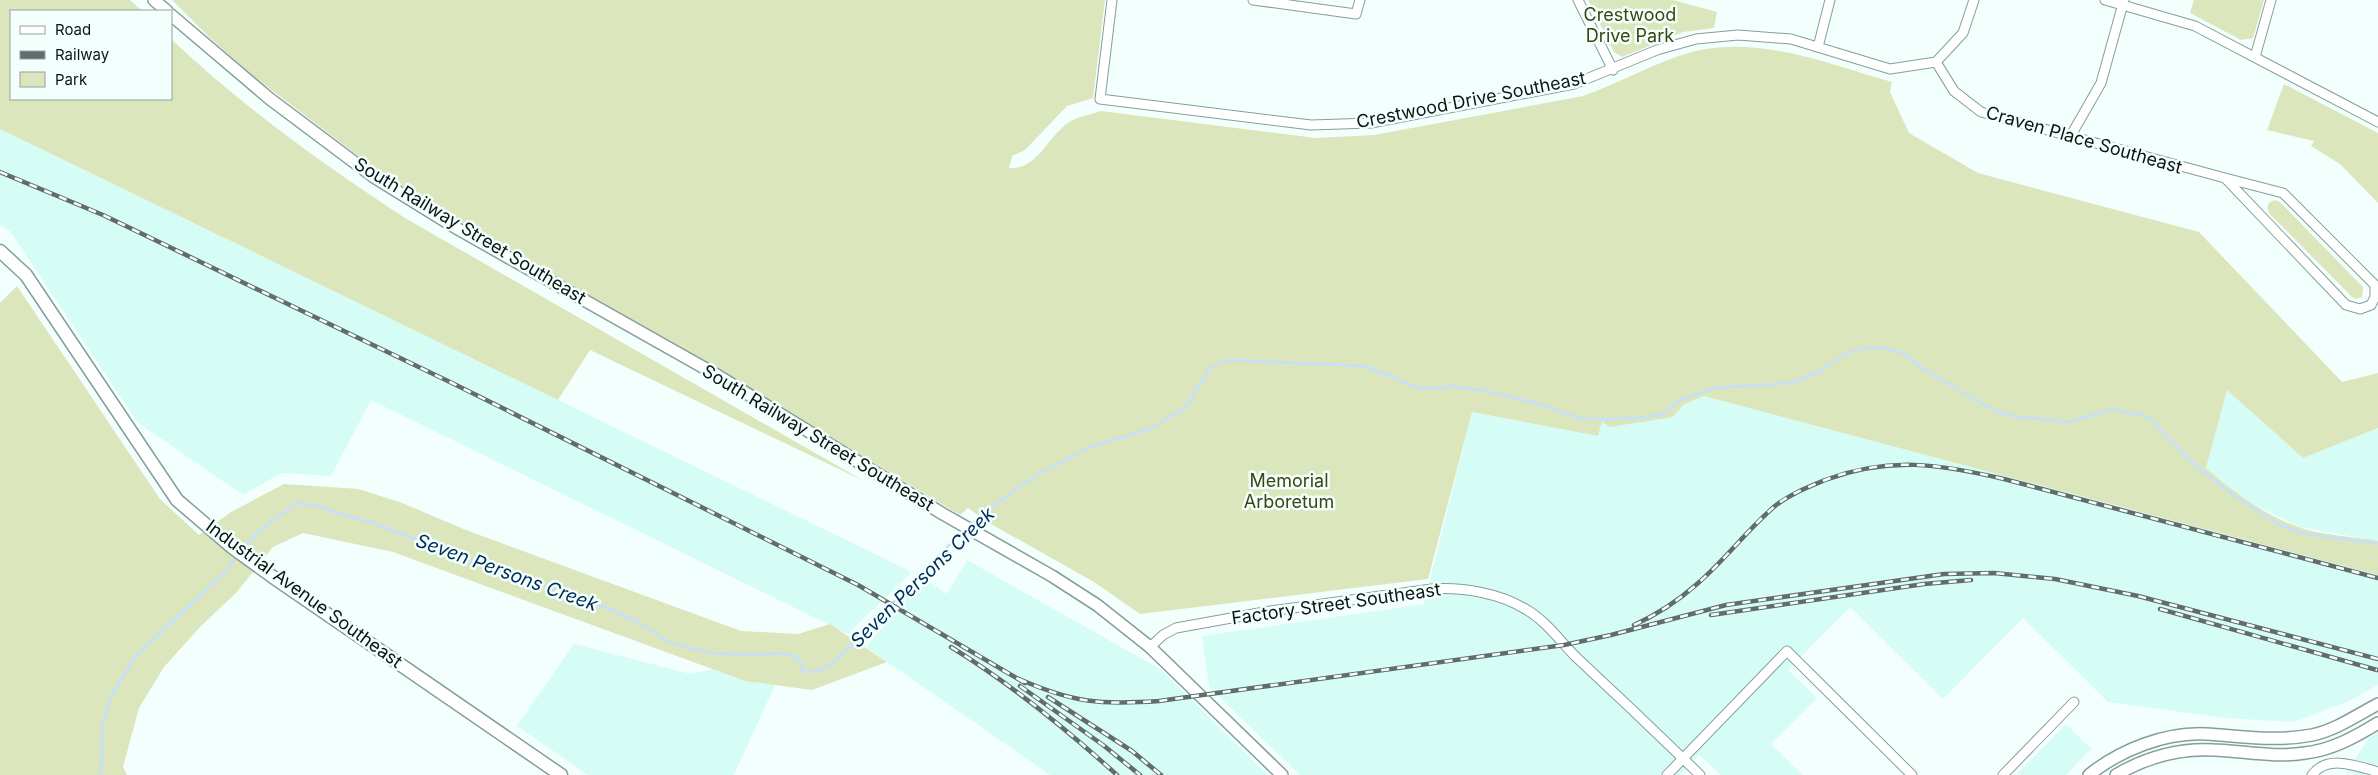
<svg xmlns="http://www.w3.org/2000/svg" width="2378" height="775" font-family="Inter,sans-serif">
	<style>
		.built { fill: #d6fcf6 }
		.green { fill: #dce6bc }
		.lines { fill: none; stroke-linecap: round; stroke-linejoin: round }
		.stream { stroke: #c5dffe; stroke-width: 2.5 }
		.street-casing { stroke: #849f9b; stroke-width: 11 }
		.secondary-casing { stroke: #849f9b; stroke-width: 14 }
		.primary-casing { stroke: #849f9b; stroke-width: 15 }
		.street { stroke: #fff; stroke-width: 9 }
		.secondary { stroke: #fff; stroke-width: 11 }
		.primary { stroke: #fff; stroke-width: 12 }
		.rail-casing { stroke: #616c6b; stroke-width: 4.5 }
		.rail { stroke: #f3fffd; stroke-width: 2.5; stroke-dasharray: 8; stroke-linecap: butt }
		.labels { text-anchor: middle; stroke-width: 5; stroke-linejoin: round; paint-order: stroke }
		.park-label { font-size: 18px; fill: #3c440f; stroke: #f3fffd }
		.street-label { font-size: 18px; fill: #0a1413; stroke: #f3fffd }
		.water-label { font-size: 19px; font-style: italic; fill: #002a57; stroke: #f3fffd }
	</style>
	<rect width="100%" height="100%" fill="#f3fffd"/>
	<!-- built -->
	<path class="built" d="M0 129 912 572 848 634 371 400 331 476 281 473 243 495 137 422 10 231 0 225Z
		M2227 389 2303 458 2378 428V541L2300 527 2255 505 2232 490 2206 468Z
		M1704 396 2378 575V685L2351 700 2294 722 2225 718 2108 702 2023 618 1943 699 1850 607 1788 670 1817 698 1771 744 1803 775H1721L1699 755 1680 775H1300L1209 687 1202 636 1424 604 1472 412 1598 436 1602 422 1673 417 1683 405Z
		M967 560 1160 669 1268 775H1050L866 647 924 578 947 594Z
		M574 644 691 674 712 669 745 681 775 685 734 775H588L517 726Z
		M2066 724 2091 749 2066 775H2016Z
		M2378 732V775H2358L2346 772 2370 737Z"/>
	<!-- green -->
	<path class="green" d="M0 0H130L142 11H11V99H171V39C243 107 323 164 405 218L864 481 590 350 558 400 0 129Z
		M172 0H1105L1093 98 1067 106 1025 150 1012 156 1009 168C1038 171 1049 133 1071 121 1080 116 1092 114 1101 111L1316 138 1374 135 1583 96C1620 83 1655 62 1692 52 1760 35 1828 64 1892 82L1890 92 1909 133 1978 173 2199 232 2342 382 2378 373V428L2303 458 2227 390 2206 468C2233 492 2266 516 2301 528 2326 536 2353 536 2378 541V575L1704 396 1683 405 1673 417 1610 427 1602 422 1598 436 1472 412 1428 579 1140 614 1094 582 991 524 968 508 960 515 715 367 463 223 378 171 252 75 208 36Z
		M1588 0H1673L1717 12 1714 28 1683 32 1622 57 1614 52Z
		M2194 0H2264L2253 38 2241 40 2190 13Z
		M2284 84 2378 133V203L2340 164 2311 146 2314 141 2267 130Z
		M2275 200 2280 202 2363 287 2362 297 2356 299 2352 297 2269 213 2267 207 2270 202Z
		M17 286 160 499 199 535 231 512 284 484 359 489 402 503 466 530 741 631 798 634 830 624 887 662 812 690 745 681 393 552 303 533 273 547 236 593 201 626 164 667 139 708 123 767 127 775H0V303Z"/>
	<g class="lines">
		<!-- stream -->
		<path class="stream" d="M970 526 985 512 1032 478 1088 448 1149 429 1185 408 1210 368 1226 360 1365 366 1415 387 1434 389 1452 386 1487 391 1535 403 1582 419H1622L1661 415 1681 399 1715 388 1792 383 1820 371 1845 354 1864 348H1882L1901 352 1922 368 1993 410 2013 416 2070 422 2113 409 2148 417 2199 469 2239 499 2280 525 2306 534 2378 544
			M242 550 256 533 297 503 316 505 330 511 374 523 489 568 530 579 569 598 605 607 638 622 670 643 712 653 749 655 779 653 794 656 801 663 802 671 814 672 829 666 852 645 939 555 964 531
			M101 775 102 726 111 696 135 657 228 569 237 556"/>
		<!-- street casing -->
		<g class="street-casing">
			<path id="street" d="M1112 0 1100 99 1311 125 1371 123 1574 84 1657 50 1696 39 1738 35 1791 39 1890 69 1936 62 1963 33 1974 0
				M1253 0 1356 14 1360 0
				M1578 0 1613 70
				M2105 0 2195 26 2378 122
				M1818 47 1830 0
				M2255 57 2271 0
				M1936 62 1954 91 1981 112 2225 178 2346 305 2360 309 2371 305 2375 297V285L2283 193 2225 178
				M2070 137 2101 83 2124 0
				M1150 647 1163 635 1176 628 1270 611 1432 589C1463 587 1500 593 1527 610 1546 621 1560 641 1576 657 1618 696 1659 735 1700 775
				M1667 775 1787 651 1912 775
				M2003 775 2074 702
				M2312 775C2328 754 2357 766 2378 772"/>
		</g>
		<!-- secondary casing -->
		<g class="secondary-casing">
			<path id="secondary" d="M154 0 167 11
				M171 15 270 99 374 177 458 229 715 374 943 514 1052 576 1097 605 1150 647 1282 775
				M2089 775C2120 750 2165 732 2206 734 2242 736 2276 742 2312 735 2336 730 2357 715 2378 704
				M2116 775C2145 758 2179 748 2214 750 2244 751 2274 758 2305 753 2332 750 2355 737 2378 723"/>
		</g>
		<!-- primary casing -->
		<g class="primary-casing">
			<path id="primary" d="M0 251 26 275 177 500 233 548 273 577 561 775"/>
		</g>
		<!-- street -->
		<use href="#street" class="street"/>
		<!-- secondary -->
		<use href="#secondary" class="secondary"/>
		<!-- primary -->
		<use href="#primary" class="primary"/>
		<!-- rail casing -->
		<g class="rail-casing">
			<path id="rail" d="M0 172 103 215 452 383 858 585 1025 683
				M2160 609 2377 670
				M1711 615 1924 584 1971 580
				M1634 625C1656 615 1679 600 1697 584 1725 560 1747 530 1775 506 1790 494 1808 487 1825 480 1890 456 1939 464 2004 479L2378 578
				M951 647C1011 684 1065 728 1117 775
				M1019 679C1074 703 1100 705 1159 701L1564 645 1611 635 1726 605 1944 574 1994 573 2055 579 2138 596 2378 659
				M1020 686 1103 745 1140 775
				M1048 697 1132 751 1161 775"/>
		</g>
		<!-- rail -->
		<use href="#rail" class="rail"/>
	</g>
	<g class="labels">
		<!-- park labels -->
		<g class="park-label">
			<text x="1630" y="21">Crestwood<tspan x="1630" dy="21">Drive Park</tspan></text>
			<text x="1289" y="487">Memorial<tspan x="1289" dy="21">Arboretum</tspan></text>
		</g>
		<!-- street labels -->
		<g class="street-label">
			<text transform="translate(1471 100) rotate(-11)" y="6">Crestwood Drive Southeast</text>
			<text transform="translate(2084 140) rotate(16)" y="6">Craven Place Southeast</text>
			<text transform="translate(470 231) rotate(31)" y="6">South Railway Street Southeast</text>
			<text transform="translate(818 438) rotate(31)" y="6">South Railway Street Southeast</text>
			<text transform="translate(304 594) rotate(36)" y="6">Industrial Avenue Southeast</text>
			<text transform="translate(1336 604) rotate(-8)" y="6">Factory Street Southeast</text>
		</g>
		<!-- water labels -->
		<g class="water-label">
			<text transform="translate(507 572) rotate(20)" y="7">Seven Persons Creek</text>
			<text transform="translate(922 577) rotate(-44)" y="7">Seven Persons Creek</text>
		</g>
	</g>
	<!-- legend -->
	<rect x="10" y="10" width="162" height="90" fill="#f3fffd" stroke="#96a19f"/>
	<rect x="20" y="26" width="25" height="8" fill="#ffffff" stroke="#96a19f"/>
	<text x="55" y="35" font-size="15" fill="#0a1413">Road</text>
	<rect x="20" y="51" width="25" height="8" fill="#616c6b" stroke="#96a19f"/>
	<text x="55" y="60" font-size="15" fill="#0a1413">Railway</text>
	<rect x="20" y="72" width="25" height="15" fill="#dce6bc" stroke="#96a19f"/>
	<text x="55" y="85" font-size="15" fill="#0a1413">Park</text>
</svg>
